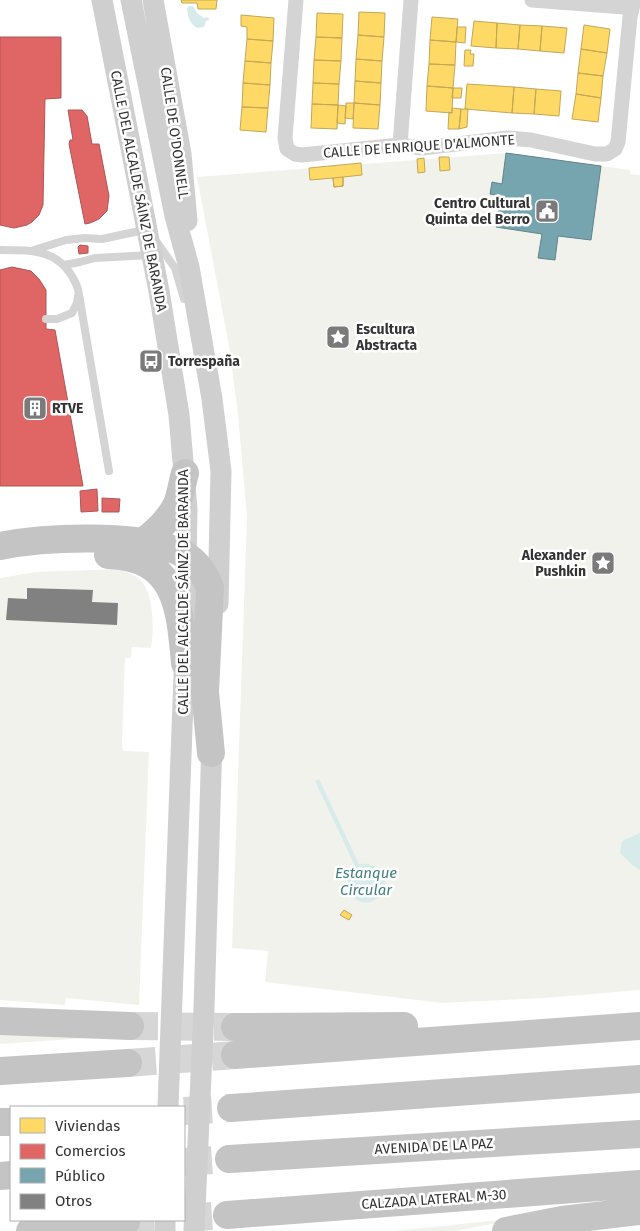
<svg xmlns="http://www.w3.org/2000/svg" width="640" height="1231" font-family="'Fira Sans',sans-serif">
	<style>
		.green { fill: #f2f2ec }
		.water { fill: #d8ebeb }
		.homes { fill: #ffd966; stroke: #c2a757 }
		.shops { fill: #e06666; stroke: #ac5757 }
		.public { fill: #76a5af; stroke: #62838a }
		.building { fill: #818181 }
		.lines { fill: none; stroke-linecap: round; stroke-linejoin: round }
		.highway-tunnel { stroke: #d6d6d6; stroke-width: 28; stroke-dasharray: 28 14; stroke-linecap: butt }
		.lane { stroke: #d4d4d4; stroke-width: 8 }
		.street { stroke: #d4d4d4; stroke-width: 15 }
		.secondary { stroke: #cfcfcf; stroke-width: 21 }
		.highway { stroke: #c4c4c4; stroke-width: 28 }
		.labels { text-anchor: middle; stroke-width: 5; stroke-linejoin: round; paint-order: stroke }
		.street-label { font-size: 14px; fill: #333; stroke: #fff }
		.poi-label { font-size: 14px; font-weight: bold; fill: #333; stroke: #fff; text-anchor: start }
		.water-label { font-size: 15px; font-style: italic; fill: #437f80; stroke: #fff }
	</style>
	<rect width="100%" height="100%" fill="#fff"/>
	<!-- green -->
	<path class="green" d="M506 153 630 170V174L640 175V990L545 998 443 1003 265 982 268 951 232 948 247 517 238 414 229 346 197 177Z
		M120 569C128 572 137 576 143 583 154 598 154 631 151 648L132 647 131 658H125L122 744 123 751 149 752 139 1005 66 998 65 1005 0 1000V578L36 572Z
		M0 1033 101 1037 0 1044Z
		M499 1220H512L456 1231H394Z"/>
	<!-- water -->
	<path class="water" d="M189 6H193L197 13 204 18 208 17 209 20 206 21 204 27 197 28C189 23 188 17 187 8Z
		M319 779 359 864C385 861 395 889 375 900 354 911 338 884 355 866L315 781Z
		M640 833V870L632 865 620 853 622 841Z"/>
	<!-- homes -->
	<path class="homes" d="M181 0H217L216 9H198L197 3H182Z
		M359 12 385 13 384 37 358 35Z
		M317 13 343 14 342 38 316 37Z
		M241 15 274 18 273 41 247 39V27L241 26Z
		M432 17 458 19 456 42 430 40Z
		M474 21 497 23 496 48 471 46Z
		M497 23 520 25 518 49 496 48Z
		M520 25 542 26 540 51 518 49Z
		M584 25 610 29 607 53 581 49Z
		M542 26 567 28 564 53 540 51Z
		M457 27H466L465 43 456 42Z
		M358 35 384 37 382 61 356 59Z
		M316 37 342 38 341 61 314 60Z
		M247 39 273 41 271 63 245 61Z
		M430 40 456 42 455 65 429 64Z
		M581 49 607 53 603 76 578 73Z
		M465 50H471L470 54H474L473 66H464Z
		M356 59 382 61 381 83 355 81Z
		M314 60 341 61 339 84 313 83Z
		M245 61 271 63 270 85 243 83Z
		M429 64 455 65 453 88 427 86Z
		M578 73 603 76 601 98 576 94Z
		M355 81 381 83 380 105 354 103Z
		M243 83 270 85 268 108 242 107Z
		M313 83 339 84 338 105 312 104Z
		M467 84 514 87 512 113 465 109Z
		M427 86 453 88 452 113 426 111Z
		M514 87 536 89 534 114 512 113Z
		M453 88H462L461 98H452Z
		M536 89 561 91 559 116 534 114Z
		M576 94 601 98 598 122 572 119Z
		M346 103H354L353 119 345 118Z
		M354 103 380 105 378 129 353 128Z
		M312 104 338 105 337 129 311 128Z
		M338 105 346 106 345 124 337 123Z
		M242 107 268 108 266 132 240 130Z
		M452 108 461 109 459 129H448L449 112 452 113Z
		M461 109H468L467 127 459 129Z
		M439 157H449L450 170 440 171Z
		M424 158 425 172 418 173 417 159Z
		M361 163 362 175 343 177V186L334 187 333 178 310 180 309 168Z
		M343 177V186L334 187 333 178Z
		M344 910 352 915 349 920 340 915Z"/>
	<!-- shops -->
	<path class="shops" d="M0 37H61V98L45 99 43 205 39 215 32 222 27 225 14 228 0 225Z
		M68 110H82L87 116 92 144H99L109 196 107 211 99 219 90 223 85 224 69 144 70 140H73Z
		M80 245 88 246V253L79 254 78 247Z
		M12 267 31 271 39 279 46 290V329L55 330 83 486H0V270Z
		M97 489 98 511 81 512 80 491Z
		M102 498 120 499 119 512H102Z"/>
	<!-- public -->
	<path class="public" d="M506 153 601 166 591 240 558 236 555 260 538 258 542 234 496 227 501 196 490 194 492 182 502 184Z"/>
	<!-- building -->
	<path class="building" d="M27 588 93 590 92 602 118 603 117 625 6 620 8 598 27 599Z"/>
	<g class="lines">
		<!-- highway-tunnel -->
		<path class="highway-tunnel" d="M130 1026 235 1027
			M128 1063 235 1055
			M184 1111 231 1108
			M184 1162 229 1159
			M184 1218 227 1215
			M126 1222 162 1220"/>
		<!-- lane -->
		<path class="lane" d="M156 241 175 268 184 299
			M0 250C36 250 64 250 78 289L109 471
			M34 250 66 240 84 238 102 239 144 230
			M64 265 80 262 95 258 151 255
			M46 319H57L72 313 77 303 78 296"/>
		<!-- street -->
		<path class="street" d="M296 0 285 138 287 149 295 154 302 155 400 145 422 148 508 138 531 140 595 154H607L615 149 618 142 630 17 634 0
			M532 0 624 7 638 0
			M400 145 411 0"/>
		<!-- secondary -->
		<path class="secondary" d="M102 0 159 291 179 415 187 509 185 617
			M131 0 175 216 189 267 212 399 221 471 218 604
			M153 0 181 154 187 221
			M168 1107 185 648
			M165 1231V1220
			M194 1231 204 1009 212 739"/>
		<!-- highway -->
		<path class="highway" d="M143 542C156 532 170 519 177 504 181 494 182 483 185 473
			M0 546C44 537 147 532 185 555 198 563 205 574 210 588L205 692 211 753
			M108 555C177 557 180 608 185 663
			M0 1021 130 1026
			M235 1027 404 1026
			M235 1055 640 1026
			M0 1071 128 1063
			M231 1108 640 1079
			M0 1122H11
			M229 1159 640 1134
			M0 1176 11 1175
			M227 1215 640 1184
			M30 1231 126 1222
			M506 1231 562 1220 640 1211"/>
	</g>
	<!-- icons -->
	<defs>
		<g id="civic-square" transform="scale(1.25)"><rect x="-9" y="-9" width="18" height="18" rx="4" fill="#7a7a7a" stroke="#fff"/><path d="M-.6-6.5H3V-4.5H.6V-3L4-1V1h2V6H-6V1h2V-1L-.6-3ZM-1.2 2.5V6h2.4V2.5Z" fill="#fff"/></g>
		<g id="sight-square" transform="scale(1.25)"><rect x="-9" y="-9" width="18" height="18" rx="4" fill="#7a7a7a" stroke="#fff"/><path d="M0-6L1.8-2.2L6-1.7L2.9 1.2L3.7 5.4L0 3.3L-3.7 5.4L-2.9 1.2L-6-1.7L-1.8-2.2Z" fill="#fff"/></g>
		<g id="bus-square" transform="scale(1.25)"><rect x="-9" y="-9" width="18" height="18" rx="4" fill="#7a7a7a" stroke="#fff"/><path d="M-5-6H5V4H4V6H2V4H-2V6H-4V4H-5ZM-3.5-4V0h7V-4ZM-3.5 1.2v1.5H-2V1.2ZM2 1.2v1.5H3.5V1.2Z" fill="#fff"/></g>
		<g id="building-square" transform="scale(1.25)"><rect x="-9" y="-9" width="18" height="18" rx="4" fill="#7a7a7a" stroke="#fff"/><path d="M-4-6H4V6H1V3H-1V6H-4ZM-2.5-4.3h1.7v1.8h-1.7ZM.8-4.3h1.7v1.8H.8ZM-2.5-1h1.7V.8h-1.7ZM.8-1h1.7V.8H.8Z" fill="#fff"/></g>
	</defs>
	<g fill-rule="evenodd">
		<use href="#civic-square" x="547" y="211"/>
		<use href="#sight-square" x="338" y="337"/>
		<use href="#bus-square" x="151" y="361"/>
		<use href="#building-square" x="35" y="408"/>
		<use href="#sight-square" x="603" y="563"/>
	</g>
	<g class="labels">
		<!-- street labels -->
		<g class="street-label">
			<text transform="translate(175 133) rotate(82)" y="5">CALLE DE O'DONNELL</text>
			<text transform="translate(419 146) rotate(-4)" y="5">CALLE DE ENRIQUE D'ALMONTE</text>
			<text transform="translate(139 191) rotate(79)" y="5">CALLE DEL ALCALDE SÁINZ DE BARANDA</text>
			<text transform="translate(183 592) rotate(-90)" y="5">CALLE DEL ALCALDE SÁINZ DE BARANDA</text>
			<text transform="translate(434 1146) rotate(-3)" y="5">AVENIDA DE LA PAZ</text>
			<text transform="translate(434 1199) rotate(-4)" y="5">CALZADA LATERAL M-30</text>
		</g>
		<!-- poi labels -->
		<g class="poi-label">
			<text x="530" y="208" text-anchor="end">Centro Cultural<tspan x="530" dy="16">Quinta del Berro</tspan></text>
			<text x="356" y="334">Escultura<tspan x="356" dy="16">Abstracta</tspan></text>
			<text x="168" y="366">Torrespaña</text>
			<text x="52" y="413">RTVE</text>
			<text x="586" y="560" text-anchor="end">Alexander<tspan x="586" dy="16">Pushkin</tspan></text>
		</g>
		<!-- water labels -->
		<g class="water-label">
			<text x="366" y="878">Estanque<tspan x="366" dy="17">Circular</tspan></text>
		</g>
	</g>
	<!-- legend -->
	<rect x="10" y="1106" width="175" height="115" fill="#ffffff" stroke="#adadad"/>
	<rect x="20" y="1118" width="25" height="15" fill="#ffd966" stroke="#adadad"/>
	<text x="55" y="1131" font-size="15" fill="#333333">Viviendas</text>
	<rect x="20" y="1144" width="25" height="15" fill="#e06666" stroke="#adadad"/>
	<text x="55" y="1156" font-size="15" fill="#333333">Comercios</text>
	<rect x="20" y="1168" width="25" height="15" fill="#76a5af" stroke="#adadad"/>
	<text x="55" y="1181" font-size="15" fill="#333333">Público</text>
	<rect x="20" y="1194" width="25" height="15" fill="#818181" stroke="#adadad"/>
	<text x="55" y="1206" font-size="15" fill="#333333">Otros</text>
</svg>
